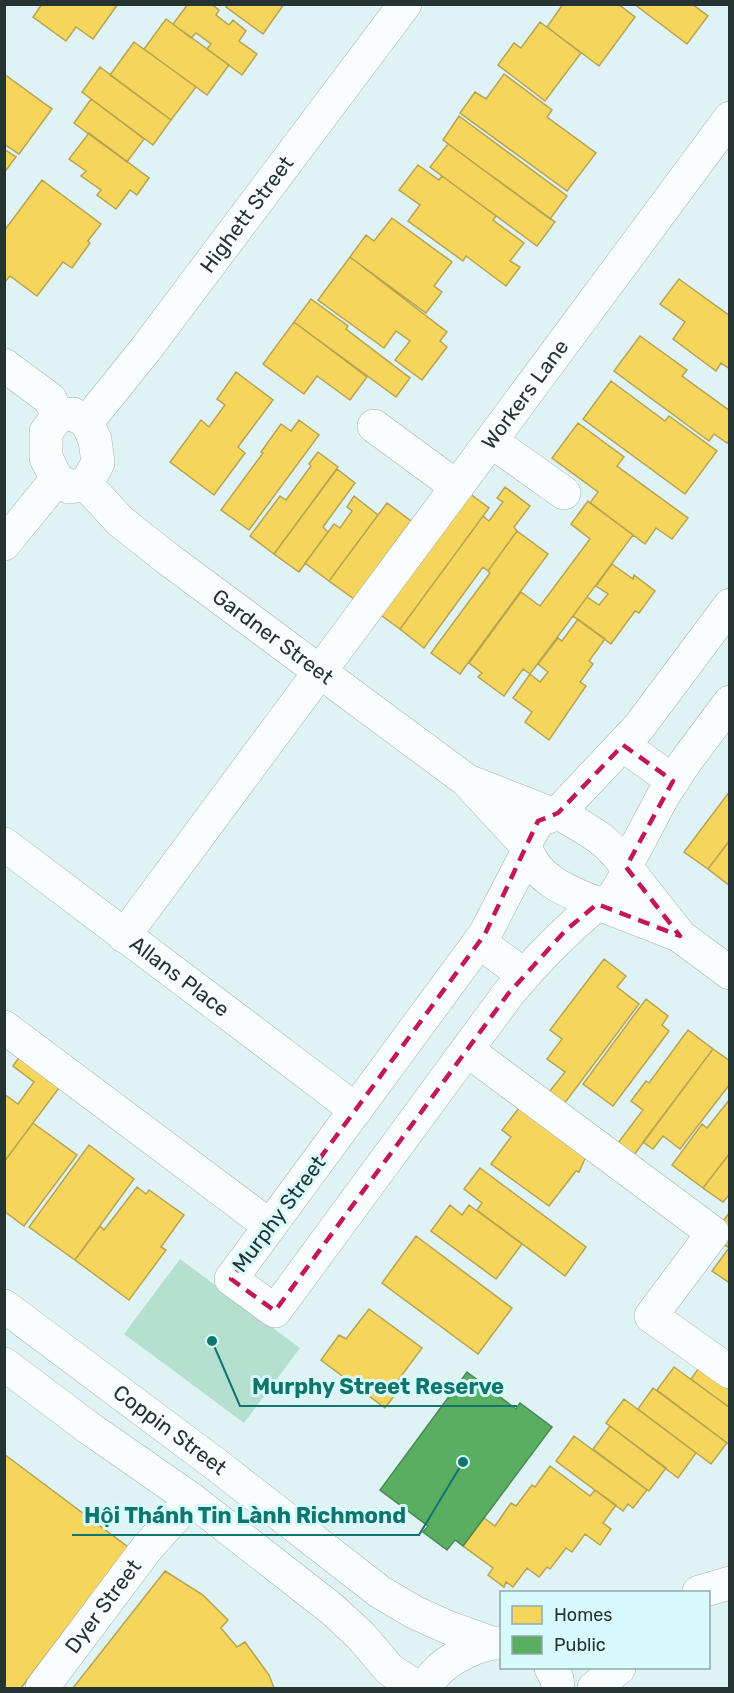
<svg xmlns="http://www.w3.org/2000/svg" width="734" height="1693" font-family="Rubik,sans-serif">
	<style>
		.green { fill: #b5dfcf }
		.homes { fill: #f6d55c; stroke: #b7a450; stroke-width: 1.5 }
		.public { fill: #5aae61; stroke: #4a8953; stroke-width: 1.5 }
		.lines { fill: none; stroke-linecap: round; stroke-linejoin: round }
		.minor-casing { stroke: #a4b2b3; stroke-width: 34 }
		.minor { stroke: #fafdfd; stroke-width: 33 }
		.marked { fill: none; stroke: #c2185b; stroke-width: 4.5; stroke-dasharray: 12 8; stroke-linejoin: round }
		.labels { text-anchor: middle; stroke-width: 6; stroke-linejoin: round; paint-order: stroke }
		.street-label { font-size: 21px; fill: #253333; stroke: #d8fafc }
		.leader { fill: none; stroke: #0f766e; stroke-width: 2 }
		.callout-dot { fill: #0f766e; stroke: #d8fafc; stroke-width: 2 }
		.callout-label { font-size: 22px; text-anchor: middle; font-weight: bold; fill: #0f766e; stroke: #d8fafc; stroke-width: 6; stroke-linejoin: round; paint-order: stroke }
	</style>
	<rect width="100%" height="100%" fill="#e0f3f4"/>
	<!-- green -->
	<path class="green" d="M180 1259 300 1348 244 1423 124 1334Z"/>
	<!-- homes -->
	<path class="homes" d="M42 4H118L93 39 76 27 66 41 33 17Z
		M188 4H211L219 10 216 15 229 25 233 20 246 31 239 41 257 54 242 75 207 49 211 44 196 33 191 38 173 24Z
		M228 4H284L263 34 226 7Z
		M563 4H618L635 17 599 66 547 27Z
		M634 4H692L708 16 687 44Z
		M166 19 229 65 207 95 144 49Z
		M540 22 581 53 545 101 498 65 514 43 521 48Z
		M134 42 196 87 171 120 110 75Z
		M100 67 171 120 153 145 82 92Z
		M4 74 52 109 19 154 4 144Z
		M504 74 552 110 547 117 596 153 567 191 460 113 475 92 486 99Z
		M91 99 144 139 127 162 74 123Z
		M459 116 567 196 550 219 443 140Z
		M89 133 149 178 137 195 130 190 116 209 97 195 101 190 81 176 86 171 69 159Z
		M448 144 555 222 537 246 430 167Z
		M4 149 16 157 4 173Z
		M418 165 439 180 442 176 496 216 493 220 524 243 510 261 520 267 506 286 466 256 463 261 408 221 420 205 399 190Z
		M42 180 101 224 88 241 90 243 72 268 63 262 37 296 10 276 4 283V231Z
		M392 218 452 262 434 286 442 292 426 313 350 257 366 235 374 241Z
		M350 257 447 332 440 341 447 347 422 380 395 360 410 341 396 331 384 348 318 300Z
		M679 279 730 316V369L721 363 716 371 673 339 685 322 660 304Z
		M311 299 348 326 346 329 410 378 396 397 294 322Z
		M294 322 367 377 350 400 317 376 304 394 263 364Z
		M640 336 687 370 682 376 730 411V440L727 443 714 434 709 441 614 371Z
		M236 372 273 400 238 447 245 453 214 495 170 462 201 420 209 427 225 405 217 399Z
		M611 381 665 421 669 416 717 451 685 494 583 419Z
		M299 420 319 435 249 530 221 510 263 453 261 452 281 424 291 431Z
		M578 423 624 457 617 466 688 518 672 539 656 528 645 544 590 503 598 492 552 458Z
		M318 452 338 467 274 554 250 536 280 496 286 500 311 466 309 464Z
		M337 469 355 483 323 527 328 532 299 572 274 554Z
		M461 487 489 508 400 629 371 608Z
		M505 487 530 506 514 527 517 531 488 571 483 567 424 648 400 629 483 516 489 521 503 502 497 498Z
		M354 496 378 515 329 581 305 563 334 524 340 528 352 511 347 507Z
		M588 501 633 535 530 674 523 669 504 696 478 677 482 673 469 663 521 592 540 606 590 539 571 524Z
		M387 503 411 521 354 599 329 581Z
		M517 531 548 554 460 674 431 653 490 573 488 571Z
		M612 564 633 579 634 575 655 591 639 613 635 611 611 644 573 616 587 597 599 605 608 594 596 586Z
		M578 619 605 639 589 661 593 664 580 682 586 686 549 740 525 722 532 712 513 698 530 674 540 682 548 672 538 664 558 638 562 641Z
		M730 791V840L708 869 684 852Z
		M730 840V886L708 869Z
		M604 959 626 976 617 987 639 1004 561 1108 546 1096 565 1072 547 1059 562 1039 550 1030Z
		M646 999 668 1016 662 1025 669 1031 613 1106 583 1084Z
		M688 1030 713 1049 634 1155 618 1143 643 1110 631 1101 646 1081 649 1083Z
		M713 1049 730 1061V1084L680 1149 663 1136 653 1149 643 1142Z
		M22 1053 62 1084 4 1162V1094L18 1104 34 1082 13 1066Z
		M730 1099V1153L703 1188 672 1165 702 1124 707 1128Z
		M519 1108 588 1152 579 1172 576 1171 549 1206 491 1164 511 1137 502 1130Z
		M33 1123 77 1155 24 1226 4 1211V1162Z
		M89 1145 134 1179 75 1260 29 1227Z
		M730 1153V1194L723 1202 703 1188Z
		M480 1168 586 1247 565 1276 477 1210 482 1203 464 1189Z
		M137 1187 146 1194 149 1190 184 1215 161 1247 166 1250 129 1300 75 1260 100 1226 104 1230Z
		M450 1205 462 1215 469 1205 522 1244 496 1279 431 1231Z
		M730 1212V1283L712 1271 729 1248 712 1235Z
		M416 1236 512 1308 478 1354 382 1283Z
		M369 1309 422 1348 399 1379 404 1383 385 1408 321 1360 339 1335 346 1339Z
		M703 1362 730 1382V1408L691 1379Z
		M674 1367 730 1408V1445L657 1390Z
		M653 1388 727 1443 711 1464 638 1409Z
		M624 1399 696 1453 678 1478 606 1423Z
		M610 1426 666 1468 649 1491 593 1449Z
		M574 1436 647 1490 633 1508 628 1504 623 1511 556 1461Z
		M4 1454 128 1547 21 1688H4Z
		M550 1466 590 1496 595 1490 616 1505 603 1523 611 1529 600 1545 585 1534 572 1552 566 1548 550 1569 547 1567 539 1577 527 1568 513 1587 506 1582 504 1587 488 1575 493 1568 463 1546 484 1518 495 1526 511 1503 516 1506 532 1485 535 1487Z
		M165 1571 203 1595 228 1620 221 1628 237 1647 245 1642 269 1675 274 1688H73Z"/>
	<!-- public -->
	<path class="public" d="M467 1372 516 1409 520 1403 552 1427 463 1546 455 1540 447 1550 423 1532 428 1526 380 1490Z"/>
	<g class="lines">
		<!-- minor casing -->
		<g class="minor-casing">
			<g id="minor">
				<path d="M4 365 50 399 58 416"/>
				<path d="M73 414 87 422 95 440 98 463 86 484 69 487 57 479 46 458V432L58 416Z"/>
				<path id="s1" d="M87 422 145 350 405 4"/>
				<path d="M374 426 457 487"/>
				<path d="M491 441 564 493"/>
				<path id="s2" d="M86 484 120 521 168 559 466 780 525 844"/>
				<path d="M4 544 57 479"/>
				<path d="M623 745 673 781"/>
				<path d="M473 783 552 814"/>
				<path d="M558 813C587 829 611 841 629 871L614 896 601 905C571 893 533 880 525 844L538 821Z"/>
				<path d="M558 813 639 727 730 605"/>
				<path id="s3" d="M4 844 356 1110"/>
				<path d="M527 853 485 934 231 1279 275 1311 508 994C537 959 563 933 597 904"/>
				<path d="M626 866 663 796 686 761 730 702"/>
				<path d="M629 871 680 936 730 973"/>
				<path d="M601 905 678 935"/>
				<path id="s4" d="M124 936 730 118"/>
				<path d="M479 942 524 975"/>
				<path d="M4 1027 270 1226"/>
				<path d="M467 1050 713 1233 651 1316 730 1372"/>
				<path id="s5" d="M4 1306 218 1466 380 1592 414 1612 447 1627 489 1642"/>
				<path d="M4 1364 89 1428 191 1499 273 1563 332 1609 361 1636 390 1670 418 1688"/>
				<path d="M699 1592 730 1583"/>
				<path d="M551 1668 557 1679 558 1688"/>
				<path id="s6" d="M42 1688 147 1548 191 1499"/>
				<path d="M425 1688C428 1683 431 1677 436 1673 448 1659 481 1642 499 1643"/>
				<path d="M594 1688 619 1668"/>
			</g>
		</g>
		<!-- minor -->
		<use href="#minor" class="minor"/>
	</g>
	<!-- marked area -->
	<path class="marked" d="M623 745 673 781 626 867 680 936 597 904 565 931 508 994 275 1311 231 1279 485 934 538 821 558 813Z"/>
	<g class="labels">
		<!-- street labels -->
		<g class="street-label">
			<text dy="7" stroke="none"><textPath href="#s1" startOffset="262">Highett Street</textPath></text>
			<text dy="7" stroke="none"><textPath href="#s4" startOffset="674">Workers Lane</textPath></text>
			<text dy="7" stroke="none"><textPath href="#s2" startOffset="242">Gardner Street</textPath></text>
			<text dy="7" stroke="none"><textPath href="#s3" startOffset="220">Allans Place</textPath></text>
			<text transform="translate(279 1214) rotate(-53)" y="7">Murphy Street</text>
			<text dy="7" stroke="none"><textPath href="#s5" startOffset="207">Coppin Street</textPath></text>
			<text dy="7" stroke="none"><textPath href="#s6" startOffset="102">Dyer Street</textPath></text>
		</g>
	</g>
	<!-- callouts -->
	<path class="leader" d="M212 1341L240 1406H517M463 1462L419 1535H72"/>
	<g class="callout-dot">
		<circle cx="212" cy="1341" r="6"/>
		<circle cx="463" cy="1462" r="6"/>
	</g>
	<g class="callout-label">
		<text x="378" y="1394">Murphy Street Reserve</text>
		<text x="245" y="1523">Hội Thánh Tin Lành Richmond</text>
	</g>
	<!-- border -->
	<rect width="734" height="1693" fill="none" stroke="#253333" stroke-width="12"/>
	<!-- legend -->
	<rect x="500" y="1591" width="210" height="78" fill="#d8fafc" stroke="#90aaac" stroke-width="1.5"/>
	<rect x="512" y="1606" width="30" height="18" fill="#f6d55c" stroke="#90aaac" stroke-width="1.5"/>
	<text x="554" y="1621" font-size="18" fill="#253333">Homes</text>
	<rect x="512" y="1636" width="30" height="18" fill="#5aae61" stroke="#90aaac" stroke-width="1.5"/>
	<text x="554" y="1651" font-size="18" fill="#253333">Public</text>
</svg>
